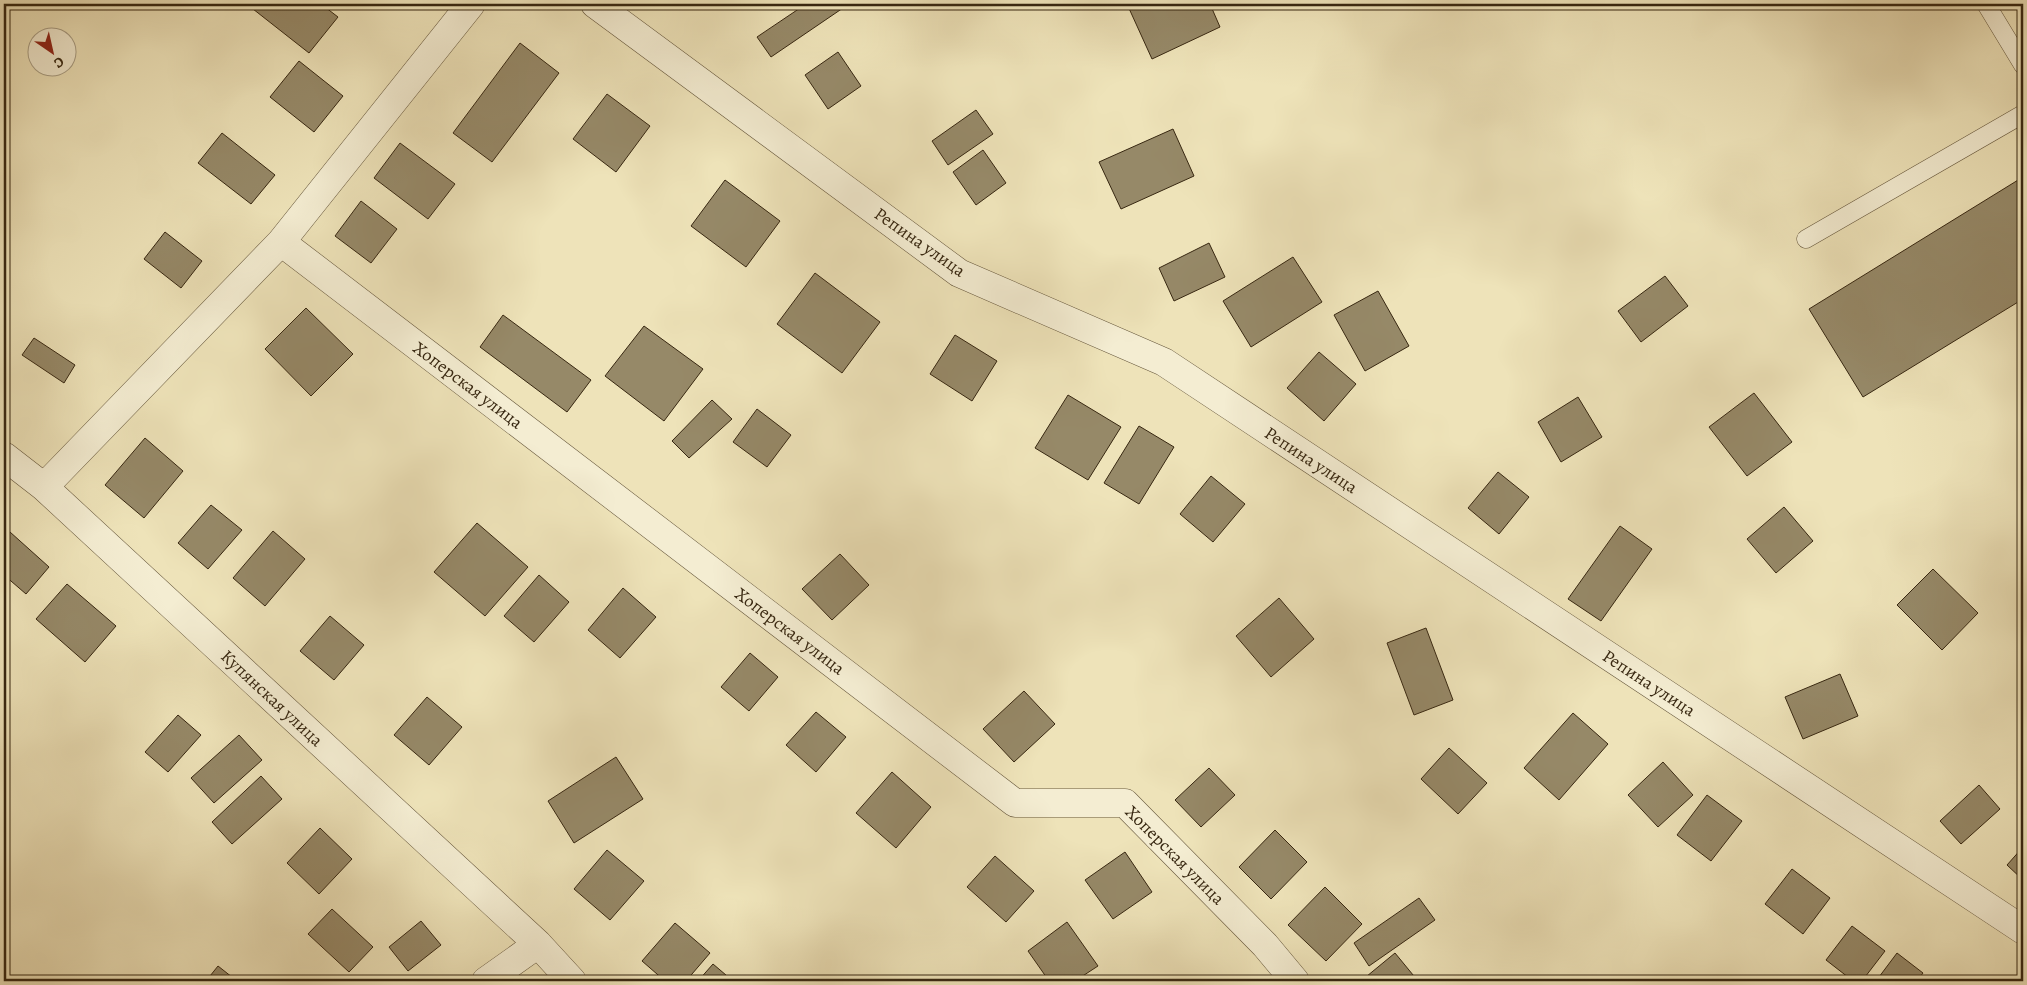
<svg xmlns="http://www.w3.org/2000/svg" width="2027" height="985" font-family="Alegreya,serif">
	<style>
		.building { fill: #968968; stroke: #372711 }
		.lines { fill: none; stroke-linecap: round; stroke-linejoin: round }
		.service-casing { stroke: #65563b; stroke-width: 19 }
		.minor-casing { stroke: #65563b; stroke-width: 29 }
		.service { stroke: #f4edd2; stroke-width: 18 }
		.minor { stroke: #f4edd2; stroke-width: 28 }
		.labels { text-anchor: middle; stroke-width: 5; stroke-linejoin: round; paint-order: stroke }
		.street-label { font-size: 18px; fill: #372711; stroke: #f4edd2 }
	</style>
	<rect width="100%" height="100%" fill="#eee3b9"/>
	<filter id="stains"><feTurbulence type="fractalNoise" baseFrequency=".004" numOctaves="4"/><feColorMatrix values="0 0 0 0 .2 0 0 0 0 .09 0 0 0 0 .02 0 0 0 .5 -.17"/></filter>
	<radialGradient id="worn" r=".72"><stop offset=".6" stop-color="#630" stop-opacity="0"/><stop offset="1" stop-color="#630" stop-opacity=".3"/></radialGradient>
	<!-- building -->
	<path class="building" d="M257 4H321L338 17 309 53 253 9Z
		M806 4H841L843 8 771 57 757 37Z
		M1127 4H1210L1220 27 1152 59Z
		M520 43 559 73 492 162 453 133Z
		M838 52 861 86 828 109 805 75Z
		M299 61 343 96 314 132 270 97Z
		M607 94 650 126 616 172 573 139Z
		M976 110 993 134 948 165 932 141Z
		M1173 129 1194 176 1121 209 1099 162Z
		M222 133 275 175 251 204 198 163Z
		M400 143 455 184 428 219 374 178Z
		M983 150 1006 183 976 205 953 172Z
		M2023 177V299L1863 397 1809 309Z
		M725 180 780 221 746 267 691 226Z
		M361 201 397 229 371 263 335 236Z
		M165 232 202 261 181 288 144 259Z
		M1209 243 1225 277 1174 301 1159 268Z
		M1293 257 1322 302 1251 347 1223 301Z
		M815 273 880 322 842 373 777 324Z
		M1665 276 1688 306 1641 342 1618 311Z
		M1378 291 1409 346 1365 371 1334 315Z
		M306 308 353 354 311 396 265 349Z
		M503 315 591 380 567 412 480 347Z
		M4 318 9 322 4 329Z
		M644 326 703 369 664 421 605 376Z
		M955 335 997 361 972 401 930 374Z
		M34 338 75 365 64 383 22 355Z
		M1319 352 1356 384 1324 421 1287 388Z
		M1754 393 1792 442 1747 476 1709 427Z
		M1068 395 1121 427 1088 480 1035 448Z
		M1578 397 1602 437 1561 462 1538 422Z
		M712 400 732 419 689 458 672 441Z
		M757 409 791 435 767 467 733 442Z
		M1139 426 1174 447 1139 504 1104 483Z
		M145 438 183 471 144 518 105 485Z
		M1498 472 1529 497 1499 534 1468 508Z
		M1211 476 1245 504 1213 542 1180 514Z
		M211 505 242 530 208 569 178 543Z
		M1784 507 1813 541 1776 573 1747 539Z
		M477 523 528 567 485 616 434 572Z
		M1620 526 1652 549 1601 621 1568 599Z
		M273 531 305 559 265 606 233 578Z
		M10 532 49 567 26 594 4 575V539Z
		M840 554 869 585 832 620 802 589Z
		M1933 569 1978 613 1942 650 1897 605Z
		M539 575 569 602 534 642 504 616Z
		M67 584 116 626 85 662 36 619Z
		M623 588 656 617 620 658 588 630Z
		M1279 598 1314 639 1271 677 1236 636Z
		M330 616 364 645 334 680 300 651Z
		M1426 628 1453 700 1414 715 1387 643Z
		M750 653 778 677 749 711 721 687Z
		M1840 674 1858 716 1803 739 1785 697Z
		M1024 691 1055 724 1014 762 983 729Z
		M427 697 462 727 429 765 394 735Z
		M816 712 846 737 816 772 786 745Z
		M1573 713 1608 744 1559 800 1524 768Z
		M178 715 201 735 168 772 145 752Z
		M239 735 262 760 214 803 191 778Z
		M1449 748 1487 783 1458 814 1421 779Z
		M616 757 643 799 574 843 548 801Z
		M1663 762 1693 795 1658 827 1628 795Z
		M1209 768 1235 795 1201 827 1175 800Z
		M892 772 931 807 896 848 856 813Z
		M261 776 282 799 232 844 212 822Z
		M1979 785 2000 809 1961 844 1940 821Z
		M1707 795 1742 821 1711 861 1677 835Z
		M320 828 352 859 319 894 287 863Z
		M1275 830 1307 862 1271 899 1239 867Z
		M2023 847V880L2007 865Z
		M607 850 644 881 610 920 574 889Z
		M1125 852 1152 892 1113 919 1085 880Z
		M995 856 1034 891 1006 922 967 887Z
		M1792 869 1830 898 1803 934 1765 904Z
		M1325 887 1362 924 1326 961 1288 925Z
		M1419 898 1435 920 1369 966 1354 943Z
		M332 909 373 947 349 972 308 934Z
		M421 921 441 945 408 971 389 947Z
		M1067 922 1098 966 1075 981H1049L1028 951Z
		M675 923 710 953 686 981H665L642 961Z
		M1852 926 1885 951 1862 981H1853L1826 960Z
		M1395 953 1418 981H1361Z
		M1897 953 1923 973 1917 981H1876Z
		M713 964 733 981H698Z
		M218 966 237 981H206Z"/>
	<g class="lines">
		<!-- service casing -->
		<g class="service-casing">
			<path id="service" d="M1986 4 2023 65
				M1806 239 2023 114"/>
		</g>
		<!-- minor casing -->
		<g class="minor-casing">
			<path id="minor" d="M595 4 959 273 1164 362 2023 930
				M281 242 1015 803H1125L1265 945 1295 981
				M4 456 44 487 538 944 572 981
				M44 487 281 242 471 4
				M486 981 538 944"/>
		</g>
		<!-- service -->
		<use href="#service" class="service"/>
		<!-- minor -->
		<use href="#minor" class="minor"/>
	</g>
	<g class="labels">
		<!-- street labels -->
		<g class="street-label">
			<text transform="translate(920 242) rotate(35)" y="6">Репина улица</text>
			<text transform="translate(468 385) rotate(37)" y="6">Хоперская улица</text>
			<text transform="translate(1311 460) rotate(33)" y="6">Репина улица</text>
			<text transform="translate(790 631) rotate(37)" y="6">Хоперская улица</text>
			<text transform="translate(1649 683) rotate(33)" y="6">Репина улица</text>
			<text transform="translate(272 698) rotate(43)" y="6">Купянская улица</text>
			<text transform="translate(1175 855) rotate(45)" y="6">Хоперская улица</text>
		</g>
	</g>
	<!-- margin -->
	<rect width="2027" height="985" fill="none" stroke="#eee3b9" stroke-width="20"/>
	<rect x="5" y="5" width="2017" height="975" fill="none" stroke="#372711" stroke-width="2.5"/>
	<rect x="10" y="10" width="2007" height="965" fill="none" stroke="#372711"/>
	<!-- north arrow -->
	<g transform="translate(52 52) rotate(146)"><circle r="24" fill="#f4edd2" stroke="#a89e85"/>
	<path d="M0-4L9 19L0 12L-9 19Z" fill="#8f2418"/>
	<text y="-8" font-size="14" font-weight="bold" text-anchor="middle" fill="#372711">С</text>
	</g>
	<rect width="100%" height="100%" filter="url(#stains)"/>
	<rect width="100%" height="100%" fill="url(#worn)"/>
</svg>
